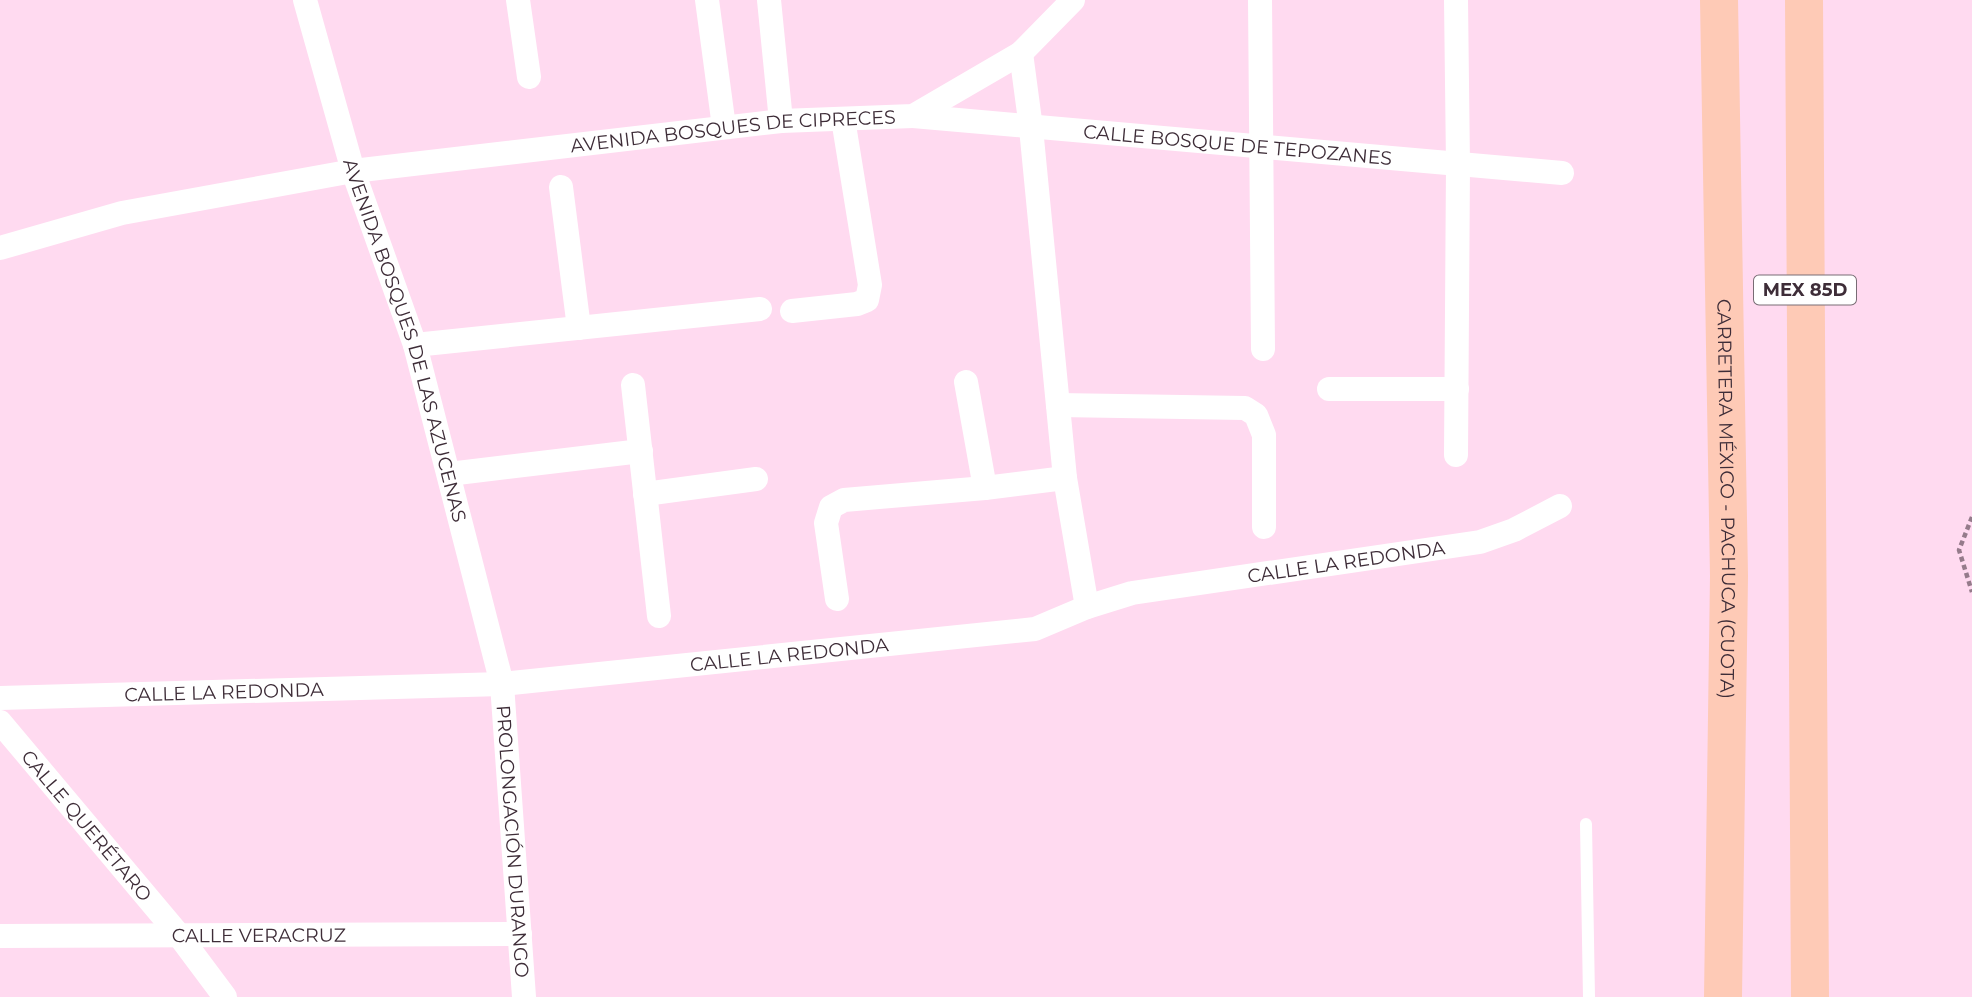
<svg xmlns="http://www.w3.org/2000/svg" width="1972" height="997" font-family="Montserrat,sans-serif">
	<style>
		.lines { fill: none; stroke-linecap: round; stroke-linejoin: round }
		.path { stroke: #957b8b; stroke-width: 4.5; stroke-dasharray: 5 3.5; stroke-linecap: butt }
		.service { stroke: #fff; stroke-width: 12 }
		.minor { stroke: #fff; stroke-width: 24 }
		.motorway { stroke: #fecab6; stroke-width: 38 }
		.labels { text-anchor: middle; stroke-width: 5; stroke-linejoin: round; paint-order: stroke }
		.shield { fill: #fff; stroke: #786c74; stroke-width: 2 }
		.shield-label { font-size: 18px; font-weight: bold; fill: #3e2d38 }
		.street-label { font-size: 19px; fill: #3e2d38; stroke: #fff }
	</style>
	<rect width="100%" height="100%" fill="#ffdaf0"/>
	<g class="lines">
		<!-- path -->
		<path class="path" d="M1972 517 1959 550 1972 592"/>
		<!-- service -->
		<path class="service" d="M1586 824 1589 997"/>
		<!-- minor -->
		<g class="minor">
			<path id="s1" d="M305 0 353 171 415 345 502 684 524 997"/>
			<path d="M518 0 529 77"/>
			<path d="M707 0 724 127"/>
			<path d="M769 0 781 121"/>
			<path d="M1260 0 1263 349"/>
			<path d="M1456 0 1458 165 1456 455"/>
			<path d="M1021 53 1031 128 1065 478 1087 607"/>
			<path id="s2" d="M913 116 1562 173"/>
			<path d="M561 187 579 328"/>
			<path id="s3" d="M0 248 122 213 353 171 781 121 913 116 1021 53 1073 0"/>
			<path d="M792 311 857 304 867 300 870 285 843 119"/>
			<path d="M415 345 760 309"/>
			<path d="M966 382 985 488"/>
			<path d="M633 385 659 616"/>
			<path d="M1329 389H1457"/>
			<path d="M1058 405 1245 408 1256 415 1264 435V527"/>
			<path d="M449 474 641 451"/>
			<path d="M645 494 756 479"/>
			<path d="M837 599 826 523 831 507 844 500 985 488 1065 478"/>
			<path id="s4" d="M0 698 502 684 1035 629 1087 607 1132 593 1480 542 1514 530 1560 506"/>
			<path id="s5" d="M0 722 178 934 225 997"/>
			<path id="s6" d="M0 936 520 934"/>
		</g>
		<!-- motorway -->
		<g class="motorway">
			<path id="s7" d="M1719 0 1729 576 1723 997"/>
			<path d="M1804 0 1810 997"/>
		</g>
	</g>
	<g class="labels">
		<!-- shield labels -->
		<rect class="shield" x="1754" y="275.5" width="102" height="29" rx="5"/>
		<g class="shield-label">
			<text x="1805" y="296">MEX 85D</text>
		</g>
		<!-- street labels -->
		<g class="street-label">
			<text dy="7" stroke="none"><textPath href="#s3" startOffset="744">AVENIDA BOSQUES DE CIPRECES</textPath></text>
			<text dy="7" stroke="none"><textPath href="#s2" startOffset="326">CALLE BOSQUE DE TEPOZANES</textPath></text>
			<text dy="7" stroke="none"><textPath href="#s1" startOffset="355">AVENIDA BOSQUES DE LAS AZUCENAS</textPath></text>
			<text dy="7" stroke="none"><textPath href="#s7" startOffset="499">CARRETERA MÉXICO - PACHUCA (CUOTA)</textPath></text>
			<text dy="7" stroke="none"><textPath href="#s4" startOffset="1358">CALLE LA REDONDA</textPath></text>
			<text dy="7" stroke="none"><textPath href="#s4" startOffset="791">CALLE LA REDONDA</textPath></text>
			<text dy="7" stroke="none"><textPath href="#s4" startOffset="224">CALLE LA REDONDA</textPath></text>
			<text dy="7" stroke="none"><textPath href="#s5" startOffset="135">CALLE QUERÉTARO</textPath></text>
			<text dy="7" stroke="none"><textPath href="#s1" startOffset="870">PROLONGACIÓN DURANGO</textPath></text>
			<text dy="7" stroke="none"><textPath href="#s6" startOffset="259">CALLE VERACRUZ</textPath></text>
		</g>
	</g>
</svg>
